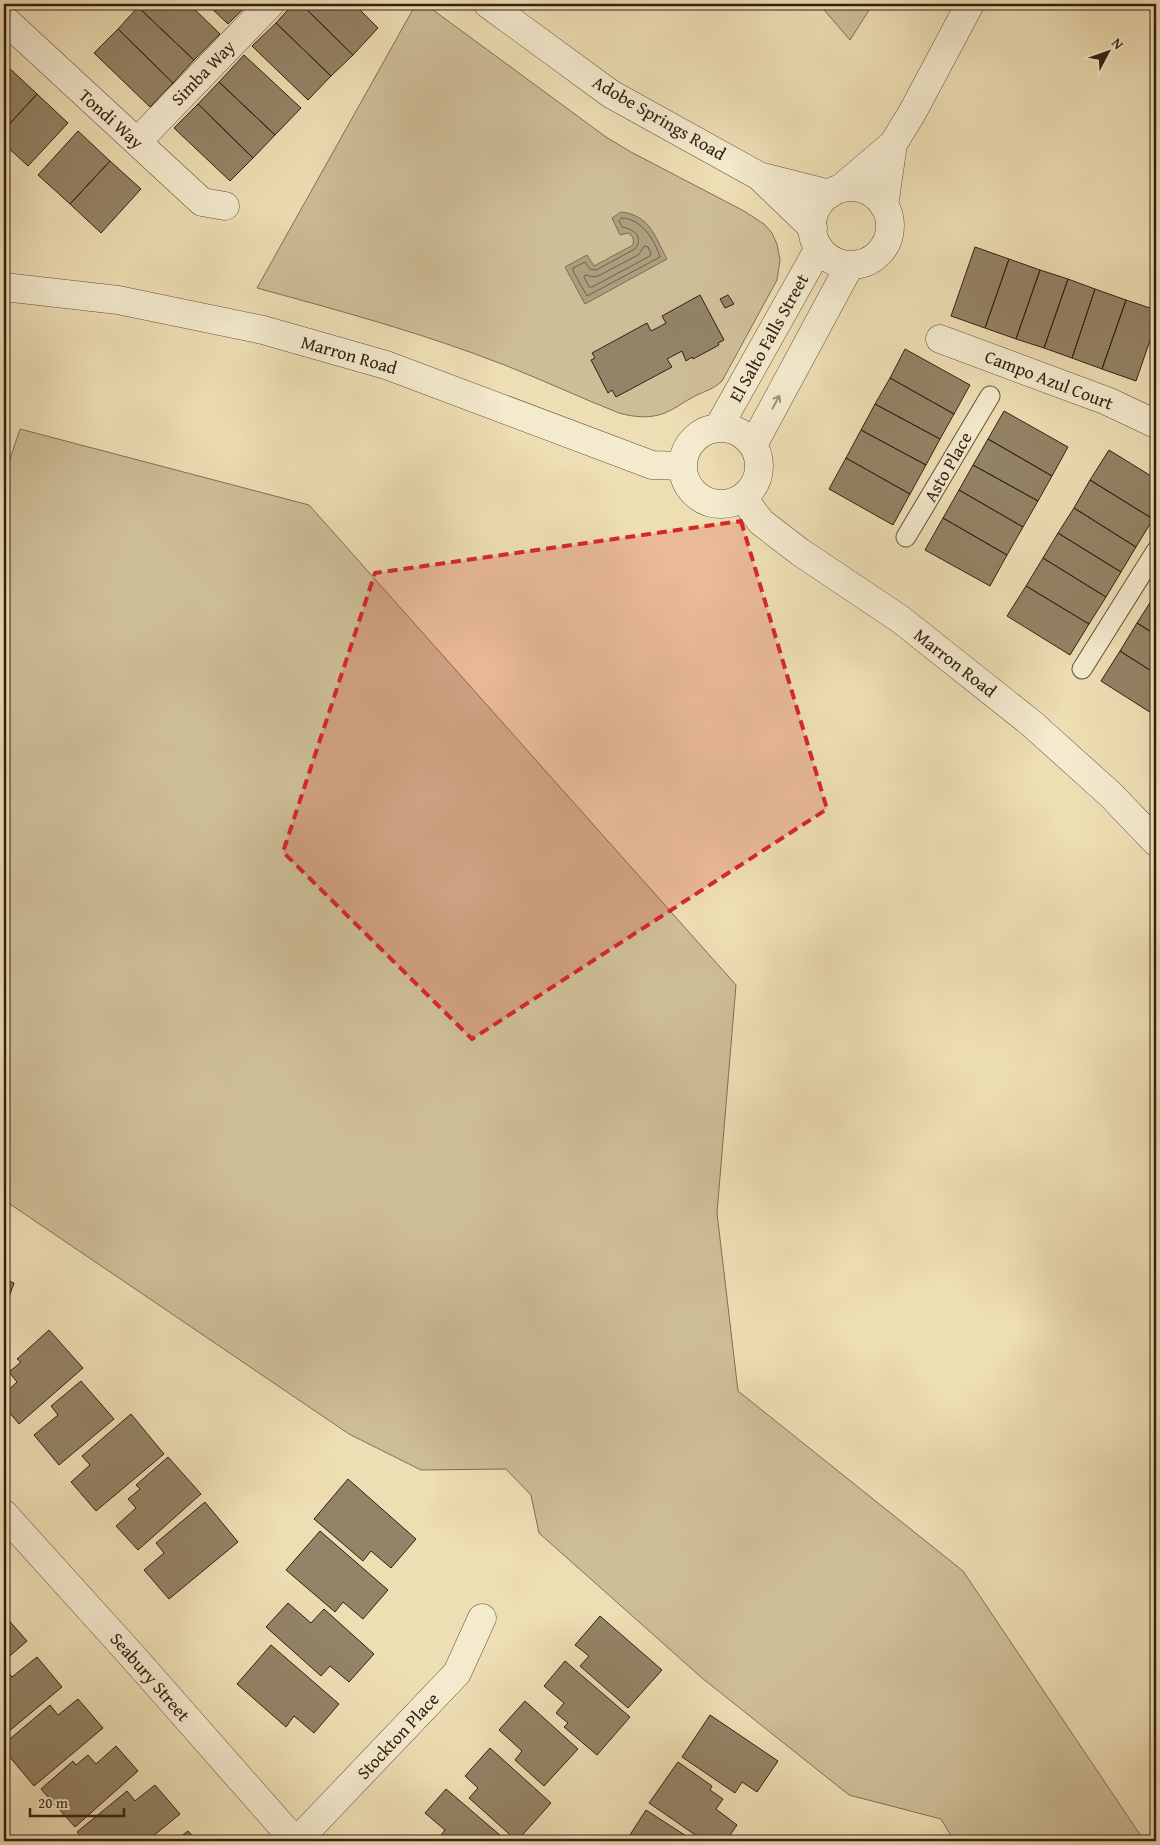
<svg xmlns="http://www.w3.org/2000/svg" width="1160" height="1845" font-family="'Gentium Book Plus',serif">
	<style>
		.green { fill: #cebe98; stroke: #806f55 }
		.water { fill: #ae9d7d; stroke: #7d6b52 }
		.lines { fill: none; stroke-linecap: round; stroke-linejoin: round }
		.shore { stroke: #705e48; stroke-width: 1 }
		.building { fill: #948366; stroke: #332012 }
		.service-casing { stroke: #62503a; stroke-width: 21 }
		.minor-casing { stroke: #62503a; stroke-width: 29 }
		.tertiary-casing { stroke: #62503a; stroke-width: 29 }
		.service { stroke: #f4eace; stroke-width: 19 }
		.minor { stroke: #f4eace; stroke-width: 28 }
		.tertiary { stroke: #f4eace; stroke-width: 28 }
		.oneway { stroke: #9d8f79 }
		.marked { fill: #d62828; fill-opacity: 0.2; stroke: #d62828; stroke-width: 4; stroke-dasharray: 10 6; stroke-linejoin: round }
		.labels { text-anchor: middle; stroke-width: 4; stroke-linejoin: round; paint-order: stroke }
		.street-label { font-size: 18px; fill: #332012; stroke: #f4eace }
	</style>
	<rect width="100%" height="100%" fill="#eedeb4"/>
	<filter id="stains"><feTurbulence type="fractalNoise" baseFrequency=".004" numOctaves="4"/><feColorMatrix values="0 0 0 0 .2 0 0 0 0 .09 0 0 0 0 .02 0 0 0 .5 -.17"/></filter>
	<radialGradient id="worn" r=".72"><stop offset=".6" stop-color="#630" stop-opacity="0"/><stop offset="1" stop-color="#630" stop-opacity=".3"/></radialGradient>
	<!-- green -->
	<path class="green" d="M416 4H425L606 137 631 152 744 211 764 224 772 233 777 244 780 260 777 280 722 381C714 389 705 391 695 396 685 401 675 409 665 413 650 419 633 417 619 413 581 398 545 381 507 366 426 334 341 311 257 288Z
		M819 4H873L850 40Z
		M20 429 309 505 736 985 717 1213 738 1391 963 1571 1143 1839 1141 1841H954L941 1819 849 1795 702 1678 539 1533 531 1495 506 1469 421 1470 349 1434 4 1200V477Z"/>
	<!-- water -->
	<path class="water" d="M621 212C650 215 655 237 667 259L585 304 565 267 587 255 594 266 633 245C634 239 633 236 628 233L620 235 612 218Z"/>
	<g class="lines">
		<!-- shore -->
		<path class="shore" d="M622 218C642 219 654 239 660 257L587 296 573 271V268L585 262 590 269 596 270 635 249C644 237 634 229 622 227L619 221Z
			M645 246 648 247 651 253 650 256 592 287H589L584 277 585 275 594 277 600 275 638 255Z"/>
	</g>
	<!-- building -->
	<path class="building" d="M141 4H189L220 34 194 60 138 7Z
		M207 4H248L228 24Z
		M293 4H301L353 55 331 76 276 23Z
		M301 4H354L378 28 353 55Z
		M138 7 194 60 173 83 118 29Z
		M276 23 331 76 308 100 252 46Z
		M118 29 173 83 150 107 94 53Z
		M244 55 301 108 275 135 219 82Z
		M6 65 37 94 4 130V67Z
		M219 82 275 135 253 158 198 104Z
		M37 94 68 123 28 166 4 144V130Z
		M198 104 253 158 230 181 174 128Z
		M78 131 110 161 70 204 38 175Z
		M110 161 141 189 101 233 70 204Z
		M975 247 1009 259 985 328 951 316Z
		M1009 259 1040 270 1016 339 985 328Z
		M1040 270 1068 279 1044 348 1016 339Z
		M1068 279 1095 289 1072 358 1044 348Z
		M1095 289 1126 300 1102 369 1072 358Z
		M700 295 724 340 718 343 719 345 693 359 692 357 686 361 682 351 667 359 672 367 616 397 612 390 608 393 591 360 595 358 592 353 647 323 651 331 659 327 666 323 662 316Z
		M728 295 734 304 725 308 720 299Z
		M1126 300 1156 310V323L1136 381 1102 369Z
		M905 349 970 385 954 414 890 378Z
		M890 378 954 414 940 439 875 404Z
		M1156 381V394L1151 391Z
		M875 404 940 439 926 465 861 430Z
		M1004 411 1068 447 1052 476 988 439Z
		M861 430 926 465 910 494 846 458Z
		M988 439 1052 476 1038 501 973 465Z
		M1109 450 1156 479V514L1153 519 1090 480Z
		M846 458 910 494 893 525 829 489Z
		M973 465 1038 501 1023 527 959 490Z
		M1090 480 1153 519 1136 547 1074 508Z
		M959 490 1023 527 1007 555 943 518Z
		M1074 508 1136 547 1121 572 1058 533Z
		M943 518 1007 555 990 586 925 550Z
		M1058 533 1121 572 1106 597 1043 558Z
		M1043 558 1106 597 1089 624 1026 586Z
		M1026 586 1089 624 1070 655 1007 616Z
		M1153 598 1156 601V635L1137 623Z
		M1137 623 1156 635V674L1120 651Z
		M1120 651 1156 674V716L1101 681Z
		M4 1279 14 1283 4 1311Z
		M49 1330 83 1368 19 1424 4 1406V1394L17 1382 9 1372 21 1362 17 1359Z
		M81 1381 114 1419 59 1465 34 1435 58 1415 51 1406Z
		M131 1414 164 1454 96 1511 71 1482 90 1465 82 1456Z
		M168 1457 201 1494 138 1550 116 1526 136 1508 128 1499 140 1489 136 1485Z
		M348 1479 416 1539 391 1568 371 1551 363 1561 314 1519Z
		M205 1502 238 1542 169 1599 144 1570 164 1553 156 1543Z
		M320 1531 388 1590 363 1619 343 1602 335 1612 286 1570Z
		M288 1603 311 1623 324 1609 374 1654 349 1682 330 1666 321 1676 266 1627Z
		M5 1616 27 1641 4 1661V1617Z
		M600 1616 662 1670 628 1708 580 1666 589 1656 575 1645Z
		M271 1645 339 1704 314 1733 294 1716 286 1727 237 1684Z
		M37 1657 62 1687 8 1732 4 1728V1669L5 1668 12 1677Z
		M565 1661 630 1717 597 1755 564 1727 568 1723 556 1713 564 1703 544 1686Z
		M78 1699 103 1728 34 1786 4 1750V1744L50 1705 58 1715Z
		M525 1701 578 1749 544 1786 515 1760 522 1751 499 1730Z
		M710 1715 778 1761 757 1792 742 1782 735 1793 682 1757Z
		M116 1746 138 1771 75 1827 41 1789 73 1761 76 1765 88 1755 96 1764Z
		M490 1748 551 1803 517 1841 469 1798 478 1788 465 1776Z
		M678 1762 712 1786 710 1790 723 1799 716 1809 737 1825 726 1841H704L649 1803Z
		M155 1785 180 1814 147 1841H85L77 1832 127 1791 135 1801Z
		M446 1789 507 1841H439L437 1840 445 1830 425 1813Z
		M646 1810 694 1841H626Z
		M188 1831 197 1841H175Z"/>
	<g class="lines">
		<!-- service casing -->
		<g class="service-casing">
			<path id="service" d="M906 537 990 396
				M1082 669 1156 551"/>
		</g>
		<!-- minor casing -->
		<g class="minor-casing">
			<path id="minor" d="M4 19 202 202 225 206
				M137 142 270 4
				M940 339 1107 401 1156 424
				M4 1514 134 1658 295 1841
				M297 1841 457 1673 482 1618"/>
		</g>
		<!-- tertiary casing -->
		<g class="tertiary-casing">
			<path id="tertiary" d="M488 4 611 94 759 176 830 194
				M760 177 813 228
				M812 226a39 39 0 1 1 78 0a39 39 0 1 1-78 0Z
				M840 189 893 144 912 113 970 4
				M884 206 893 144
				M4 287 118 300 263 330 386 365 652 465 682 466
				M683 466a38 38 0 1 1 76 0a38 38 0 1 1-76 0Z
				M718 428 819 248
				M753 445 850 265
				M743 498 761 522 800 552 900 619 1031 723 1111 795 1156 842"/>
		</g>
		<!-- service -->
		<use href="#service" class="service"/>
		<!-- minor -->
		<use href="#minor" class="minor"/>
		<!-- tertiary -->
		<use href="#tertiary" class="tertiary"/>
	</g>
	<!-- one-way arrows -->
	<defs><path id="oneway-shaft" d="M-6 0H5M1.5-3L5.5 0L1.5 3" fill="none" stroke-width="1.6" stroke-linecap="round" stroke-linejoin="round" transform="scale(1.25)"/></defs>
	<use class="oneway" href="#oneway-shaft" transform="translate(776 402) rotate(-62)"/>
	<!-- marked area -->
	<path class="marked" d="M741 521 827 809 472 1039 283 852 375 573Z"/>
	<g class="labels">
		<!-- street labels -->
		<g class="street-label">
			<text transform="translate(203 73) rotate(-46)" y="6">Simba Way</text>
			<text transform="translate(659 118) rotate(30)" y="6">Adobe Springs Road</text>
			<text transform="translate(111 119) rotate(42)" y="6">Tondi Way</text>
			<text transform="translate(769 338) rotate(-61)" y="6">El Salto Falls Street</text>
			<text transform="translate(349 355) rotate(16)" y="6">Marron Road</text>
			<text transform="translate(1049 380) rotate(21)" y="6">Campo Azul Court</text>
			<text transform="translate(948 467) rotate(-60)" y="6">Asto Place</text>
			<text transform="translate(955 663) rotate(38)" y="6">Marron Road</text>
			<text transform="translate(150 1677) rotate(49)" y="6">Seabury Street</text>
			<text transform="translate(398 1736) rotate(-47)" y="6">Stockton Place</text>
		</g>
	</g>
	<!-- margin -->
	<rect width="1160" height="1845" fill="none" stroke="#eedeb4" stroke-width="20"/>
	<rect x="5" y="5" width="1150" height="1835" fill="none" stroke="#332012" stroke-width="2.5"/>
	<rect x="10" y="10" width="1140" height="1825" fill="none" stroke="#332012"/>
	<!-- north arrow -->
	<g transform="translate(1108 52) rotate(49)" stroke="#f4eace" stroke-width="4" paint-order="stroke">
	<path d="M0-4L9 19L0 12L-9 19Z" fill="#332012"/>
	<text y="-8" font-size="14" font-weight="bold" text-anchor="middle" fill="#332012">N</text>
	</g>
	<!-- scale -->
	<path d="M30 1808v8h94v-8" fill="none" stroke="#332012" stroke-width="2.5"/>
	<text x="38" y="1808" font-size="15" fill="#332012" stroke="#f4eace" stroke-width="4" paint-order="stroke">20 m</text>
	<rect width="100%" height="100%" filter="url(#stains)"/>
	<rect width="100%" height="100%" fill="url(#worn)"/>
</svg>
